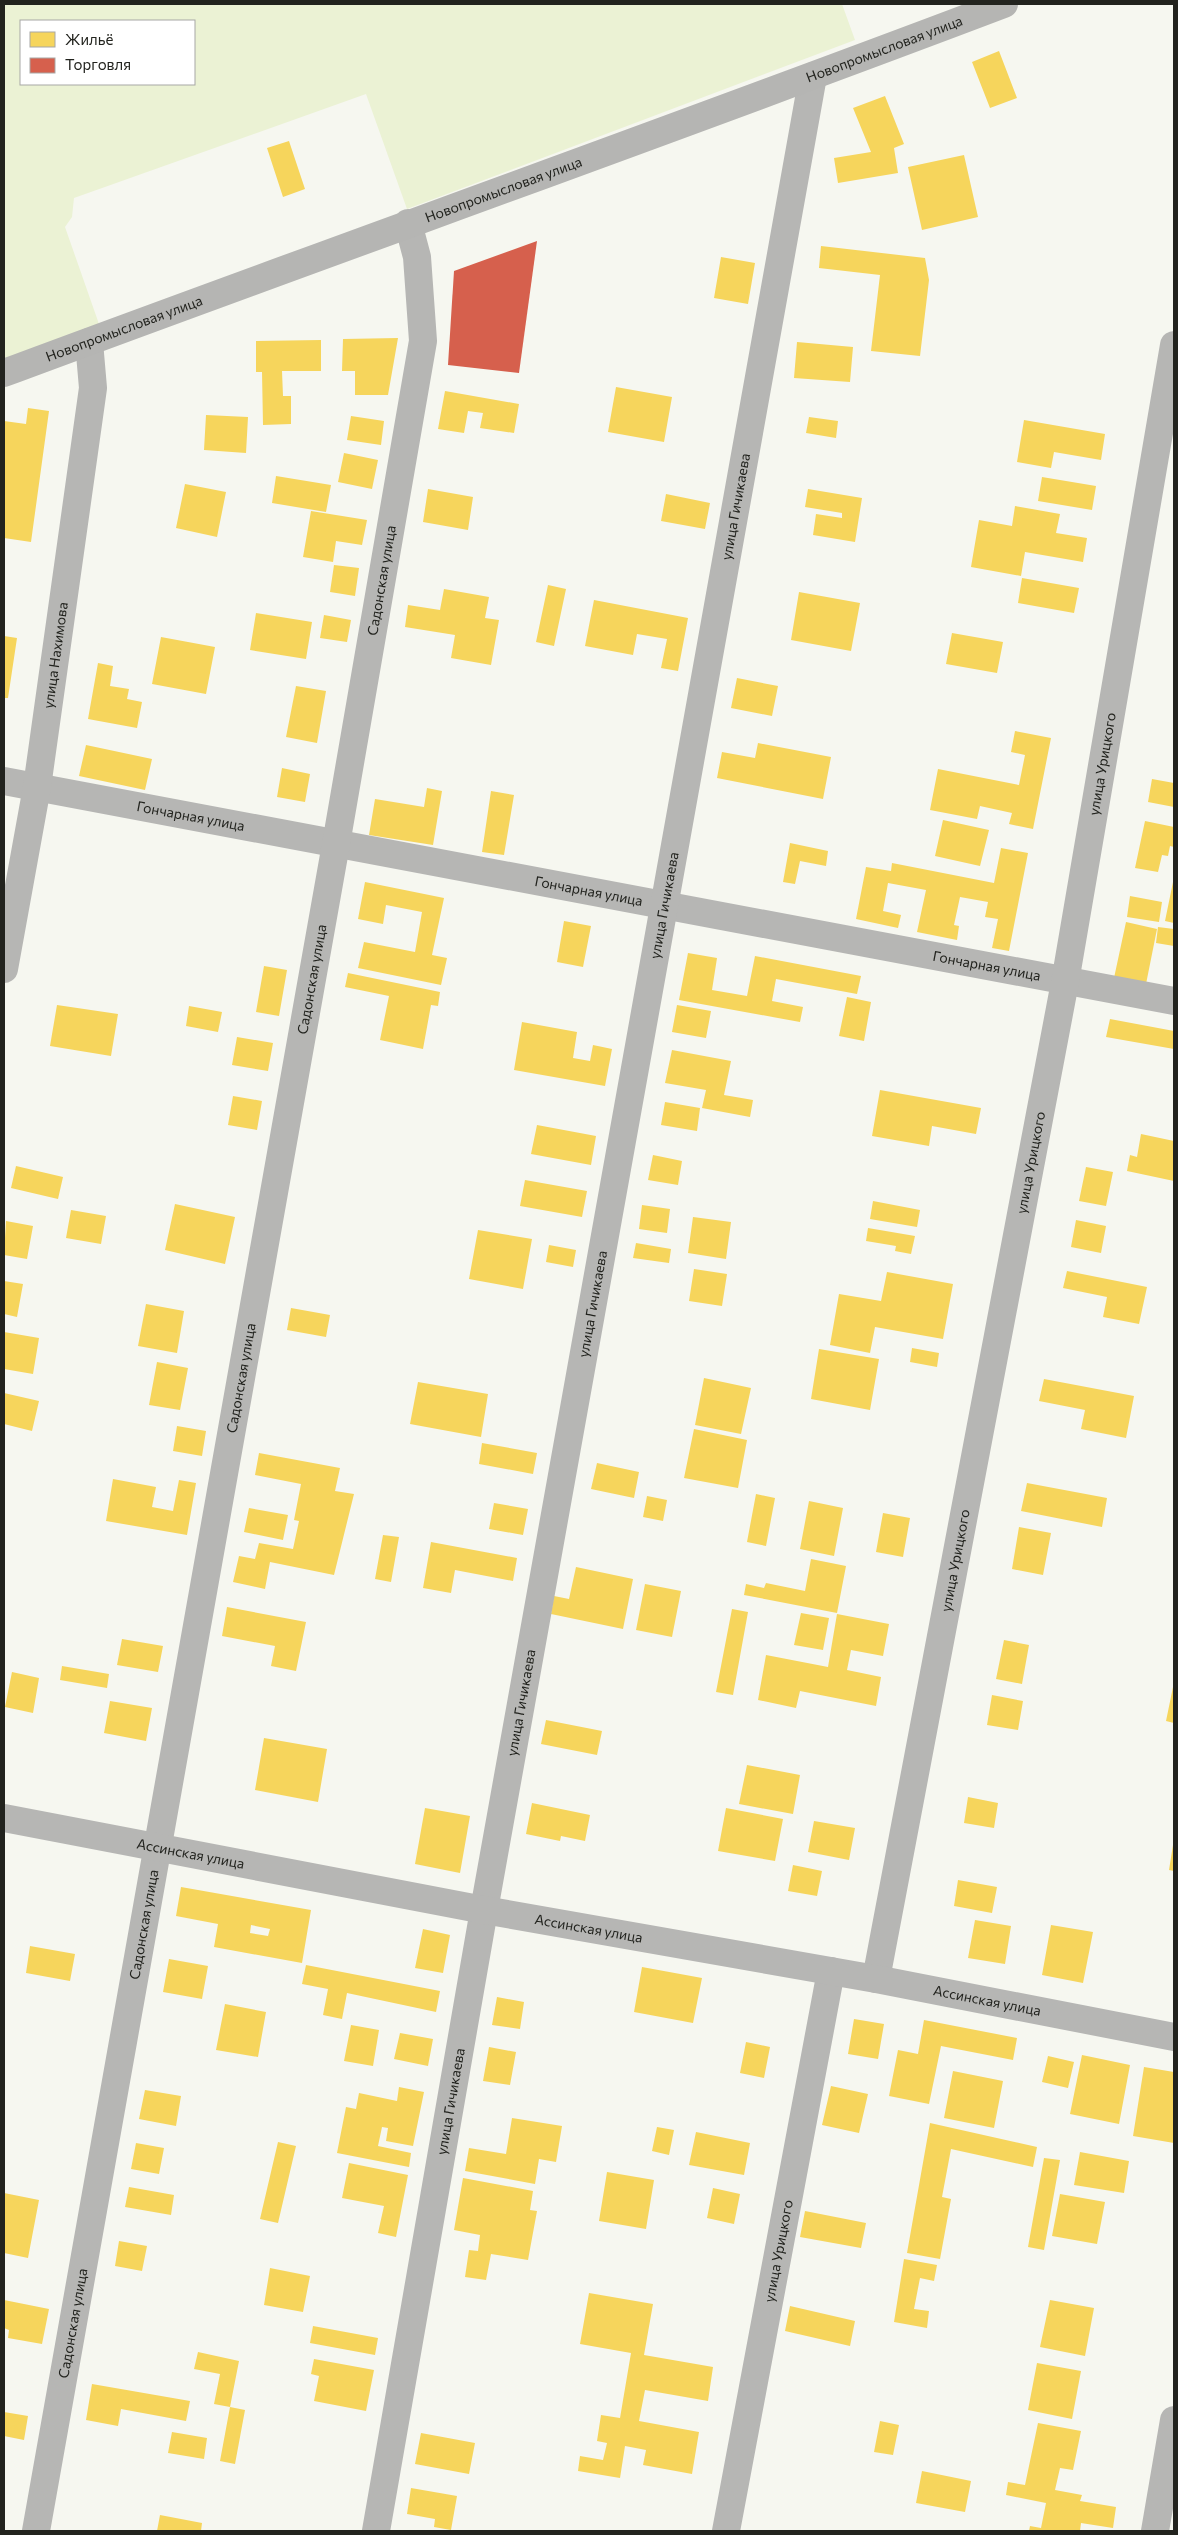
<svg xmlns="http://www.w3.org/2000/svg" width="1178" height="2535" font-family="Commissioner,sans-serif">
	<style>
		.green { fill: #ebf2d4; fill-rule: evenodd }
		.homes { fill: #f6d55c; fill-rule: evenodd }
		.shops { fill: #d6604d }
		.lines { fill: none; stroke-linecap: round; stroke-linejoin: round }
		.minor { stroke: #b6b6b4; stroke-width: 28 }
		.tertiary { stroke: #b6b6b4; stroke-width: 28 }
		.secondary { stroke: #b5b5b3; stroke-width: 28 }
		.labels { text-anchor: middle; stroke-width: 5; stroke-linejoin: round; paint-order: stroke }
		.street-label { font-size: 14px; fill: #22231e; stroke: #fff }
	</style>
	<rect width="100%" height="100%" fill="#f6f7f0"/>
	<!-- green -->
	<path class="green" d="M4 4H842L855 40 407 209 366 94 74 198 72 217 65 227 99 324 4 359ZM21 21H194V84H21Z"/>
	<!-- homes -->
	<path class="homes" d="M999 51 1017 98 990 108 972 62Z
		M885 96 904 144 894 148 898 173 838 183 834 158 871 152 853 108Z
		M289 141 305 189 283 197 267 148Z
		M964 155 978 217 922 230 908 167Z
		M821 246 925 258 929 280 920 356 871 351 880 275 819 268Z
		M721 257 755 263 748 304 714 298Z
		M398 338 388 395H355V371H342L343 339Z
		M321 340V371H282L283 396H291V424L263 425 262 372H256V341Z
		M797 342 853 347 850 382 794 378Z
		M616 387 672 397 664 442 608 432Z
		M445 391 519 404 514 433 480 428 483 413 468 411 464 433 438 429Z
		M28 408 49 411 31 542 4 538V421L26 424Z
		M206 415 248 417 246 453 204 450Z
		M351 416 384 421 381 445 347 440Z
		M809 417 838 421 836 438 806 433Z
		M1024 420 1105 434 1101 460 1054 452 1051 468 1017 462Z
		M344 453 378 460 372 489 338 482Z
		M276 476 331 485 326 512 272 503Z
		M1042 477 1096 486 1092 510 1038 501Z
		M185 484 226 492 217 537 176 528Z
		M428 489 473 497 468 530 423 522Z
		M808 489 862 498 855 542 813 535 816 514 842 518V513L805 507Z
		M666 494 710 503 705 529 661 521Z
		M1015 506 1060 514 1056 533 1087 538 1083 562 1025 552 1021 576 971 567 979 520 1012 526Z
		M311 511 367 520 362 545 336 541 333 562 303 557Z
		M334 565 359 568 355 596 330 592Z
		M1022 578 1079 588 1074 613 1018 603Z
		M548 585 566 589 554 646 536 642Z
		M444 589 489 597 485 618 499 620 491 665 451 658 455 635 405 627 408 605 440 610Z
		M799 592 860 603 851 651 791 640Z
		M594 600 688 618 678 671 661 668 667 639 637 634 633 655 585 646Z
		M256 613 312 622 306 659 250 650Z
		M324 615 351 620 347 642 320 638Z
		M952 633 1003 642 997 673 946 664Z
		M4 636 17 638 8 698H4Z
		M161 637 215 647 206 694 152 684Z
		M98 663 113 666 110 686 129 689 127 699 142 702 137 728 88 719Z
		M737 678 778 686 772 716 731 708Z
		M296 686 326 691 317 743 286 737Z
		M1015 731 1051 738 1033 829 1009 824 1012 813 980 806 977 819 930 810 938 769 1019 785 1025 755 1011 752Z
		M758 743 831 757 823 799 717 778 722 752 755 758Z
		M86 745 152 759 145 790 79 776Z
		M282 768 310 774 305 802 277 797Z
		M1152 779 1174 783V807L1148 802Z
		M427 788 442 791 433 845 369 835 375 799 424 807Z
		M491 791 514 795 504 855 482 852Z
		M943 820 989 830 980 866 935 856Z
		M1145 821 1174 827V847L1170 846 1168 856 1162 855 1158 872 1135 868Z
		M790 843 828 851 826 866 800 861 795 884 783 882Z
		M1001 848 1028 853 1009 951 992 948 998 919 985 917 988 902 960 897 954 925 959 926 957 940 917 932 926 890 888 883 883 911 901 915 898 928 856 919 866 867 891 871 892 863 994 883Z
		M365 882 444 898 432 955 447 958 441 985 358 968 364 942 415 952 422 912 386 905 383 924 358 919Z
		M1173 882H1174V923L1165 921Z
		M1130 896 1162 902 1159 922 1127 917Z
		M564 921 591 926 583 967 557 962Z
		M1126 922 1157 929 1146 984 1114 978Z
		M1158 927 1174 929V946L1156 943Z
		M688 953 717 958 712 990 747 996 755 956 861 976 857 994 776 979 772 1001 803 1007 800 1022 679 1000Z
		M264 966 287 970 279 1016 256 1012Z
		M348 973 440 992 438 1006 431 1005 423 1049 380 1040 389 996 345 987Z
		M847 997 871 1002 864 1041 839 1036Z
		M57 1005 118 1014 111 1056 50 1046Z
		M677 1005 711 1011 706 1038 672 1032Z
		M189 1006 222 1012 218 1032 186 1026Z
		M1110 1019 1174 1031V1049L1106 1037Z
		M522 1022 577 1032 573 1058 590 1061 593 1045 612 1049 605 1086 514 1070Z
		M237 1037 273 1043 268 1071 232 1065Z
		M672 1050 731 1061 724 1095 753 1100 750 1117 702 1108 706 1090 665 1083Z
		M880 1090 981 1108 976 1134 932 1126 929 1146 872 1136Z
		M233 1096 262 1101 257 1130 228 1125Z
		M665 1102 700 1108 697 1131 661 1125Z
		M537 1125 596 1136 591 1165 531 1154Z
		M1141 1134 1174 1141V1181L1127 1171 1130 1155 1137 1157Z
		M653 1155 682 1161 678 1185 648 1180Z
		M16 1166 63 1177 58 1199 11 1188Z
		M1086 1167 1113 1172 1106 1206 1079 1201Z
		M525 1180 587 1191 582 1217 520 1206Z
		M873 1201 920 1210 917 1227 870 1219Z
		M175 1204 235 1217 225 1264 165 1250Z
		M642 1205 670 1209 667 1233 639 1229Z
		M71 1210 106 1216 101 1244 66 1238Z
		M693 1217 731 1222 726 1259 688 1253Z
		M1076 1220 1106 1226 1101 1253 1071 1247Z
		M6 1221 33 1226 27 1259 4 1255Z
		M868 1228 915 1236 911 1254 895 1251 896 1246 866 1241Z
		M478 1230 532 1239 523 1289 469 1279Z
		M636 1243 671 1249 669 1263 633 1258Z
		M549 1245 576 1250 573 1267 546 1262Z
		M694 1269 727 1274 722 1306 689 1301Z
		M1067 1271 1147 1287 1139 1324 1103 1317 1107 1297 1063 1288Z
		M887 1272 953 1284 943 1339 875 1327 870 1353 830 1345 839 1294 881 1301Z
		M4 1281 23 1284 17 1317 4 1314Z
		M146 1304 184 1311 177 1353 138 1346Z
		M291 1308 330 1315 326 1337 287 1330Z
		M4 1332 39 1338 33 1374 4 1369Z
		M912 1348 939 1353 937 1367 910 1362Z
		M819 1349 879 1359 870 1410 811 1399Z
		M157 1362 188 1368 180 1410 149 1405Z
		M704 1378 751 1388 741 1434 695 1425Z
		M1044 1379 1134 1396 1126 1438 1081 1429 1085 1410 1039 1401Z
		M418 1382 488 1394 481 1437 410 1424Z
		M4 1393 39 1401 32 1431 4 1424Z
		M177 1426 206 1431 202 1456 173 1451Z
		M694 1429 747 1440 738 1488 684 1478Z
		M482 1443 537 1453 533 1474 479 1464Z
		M259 1453 340 1468 335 1491 354 1494 334 1575 270 1562 265 1589 233 1582 239 1556 255 1559 259 1543 293 1549 299 1521 294 1520 301 1484 255 1475Z
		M597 1463 639 1472 634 1498 591 1489Z
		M113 1479 156 1487 152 1507 173 1511 179 1480 196 1483 187 1535 106 1521Z
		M1027 1483 1107 1498 1102 1527 1021 1511Z
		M756 1494 775 1498 766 1546 747 1542Z
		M647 1496 667 1500 663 1521 643 1517Z
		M809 1501 843 1508 834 1556 800 1549Z
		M494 1503 528 1509 523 1535 489 1529Z
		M249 1508 288 1515 283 1540 244 1532Z
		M883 1513 910 1518 903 1557 876 1552Z
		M1019 1527 1051 1533 1043 1575 1012 1569Z
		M383 1535 399 1537 391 1582 375 1579Z
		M431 1542 517 1558 513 1581 455 1570 451 1593 423 1588Z
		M811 1559 846 1566 837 1613 744 1595 746 1584 764 1588 766 1583 805 1591Z
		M576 1567 633 1579 623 1629 551 1614 554 1596 569 1599Z
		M645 1584 681 1591 672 1637 636 1630Z
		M227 1607 306 1622 296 1671 271 1666 275 1646 222 1636Z
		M732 1609 748 1612 733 1695 716 1692Z
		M801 1613 829 1618 823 1650 794 1645Z
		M837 1614 889 1624 883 1656 851 1650 847 1670 881 1677 876 1706 800 1691 796 1708 758 1700 766 1655 828 1667Z
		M122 1639 163 1646 158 1672 117 1665Z
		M1004 1640 1029 1645 1022 1684 996 1679Z
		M62 1666 109 1674 107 1688 60 1680Z
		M12 1672 39 1678 33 1713 5 1707Z
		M1173 1687H1174V1723L1166 1721Z
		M992 1695 1023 1701 1018 1730 987 1725Z
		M110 1701 152 1708 146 1741 104 1733Z
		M546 1720 602 1731 597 1755 541 1744Z
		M264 1738 327 1749 318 1802 255 1790Z
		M747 1765 800 1775 793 1814 739 1804Z
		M968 1797 998 1803 994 1828 964 1823Z
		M532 1803 590 1815 585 1841 561 1836 560 1841 526 1834Z
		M425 1808 470 1816 460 1873 415 1864Z
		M726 1808 783 1819 775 1861 718 1851Z
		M814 1821 855 1828 849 1860 808 1852Z
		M1173 1845H1174V1871L1169 1870Z
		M793 1865 822 1871 817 1896 788 1891Z
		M958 1880 997 1887 992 1913 954 1906Z
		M181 1887 311 1910 302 1963 214 1947 218 1924 176 1916ZM251 1925 270 1929 268 1936 250 1933Z
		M975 1920 1011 1926 1005 1964 968 1958Z
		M1051 1925 1093 1932 1083 1983 1042 1975Z
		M423 1929 450 1935 443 1973 415 1968Z
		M30 1946 75 1954 70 1981 26 1973Z
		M169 1959 208 1966 202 1999 163 1992Z
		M306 1965 440 1991 436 2012 347 1993 342 2019 323 2015 328 1989 302 1984Z
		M642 1967 702 1978 693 2023 634 2012Z
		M497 1997 524 2002 520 2029 492 2025Z
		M225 2004 266 2012 258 2057 216 2050Z
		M854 2019 884 2024 878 2059 848 2054Z
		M924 2020 1017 2038 1013 2060 941 2046 929 2104 889 2096 898 2050 918 2054Z
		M351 2025 379 2030 373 2066 344 2061Z
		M400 2033 433 2039 428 2066 394 2059Z
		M746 2042 770 2047 764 2078 740 2073Z
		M489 2047 516 2052 510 2085 483 2081Z
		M1082 2055 1130 2065 1119 2124 1070 2114Z
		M1048 2056 1074 2062 1068 2088 1042 2082Z
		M1144 2067 1174 2072V2143L1133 2136Z
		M953 2071 1003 2081 994 2128 944 2118Z
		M831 2086 868 2094 859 2133 822 2125Z
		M399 2087 424 2092 413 2146 386 2141 388 2128 382 2127 378 2146 411 2153 409 2167 337 2153 346 2107 356 2109 359 2093 397 2101Z
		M145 2090 181 2096 176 2126 139 2119Z
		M512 2118 562 2126 556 2162 539 2159 535 2184 465 2171 469 2148 506 2154Z
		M930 2123 1037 2147 1033 2167 951 2149 942 2197 951 2199 940 2259 907 2253Z
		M657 2127 674 2130 669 2155 652 2151Z
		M696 2132 750 2143 744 2175 689 2165Z
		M278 2142 296 2146 278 2223 260 2219Z
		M136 2143 164 2148 159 2174 131 2169Z
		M1080 2152 1129 2161 1124 2193 1074 2185Z
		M1044 2158 1060 2160 1044 2250 1028 2247Z
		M349 2163 408 2175 396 2237 378 2233 384 2206 342 2198Z
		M607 2172 654 2180 646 2229 599 2221Z
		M463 2178 533 2191 530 2210 537 2211 528 2260 491 2254 486 2280 465 2277 469 2250 478 2251 480 2235 454 2230Z
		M129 2187 174 2195 171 2215 125 2207Z
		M713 2188 740 2194 734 2224 707 2218Z
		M4 2193 39 2200 28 2258 4 2253Z
		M1060 2194 1105 2202 1097 2244 1052 2236Z
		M805 2211 866 2223 861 2248 800 2237Z
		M119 2241 147 2246 142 2271 115 2266Z
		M904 2259 937 2265 934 2281 920 2278 914 2309 929 2311 927 2328 894 2322Z
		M270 2268 310 2276 303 2312 264 2305Z
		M589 2293 653 2304 644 2355 713 2367 708 2401 645 2390 639 2421 699 2432 692 2474 643 2465 646 2450 625 2446 620 2478 578 2471 580 2456 603 2460 607 2443 597 2441 601 2415 620 2418 631 2353 580 2344Z
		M4 2300 49 2309 42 2344 8 2338 9 2330 4 2328Z
		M1050 2300 1094 2308 1085 2356 1040 2347Z
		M790 2306 855 2321 850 2346 785 2331Z
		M313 2326 378 2338 375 2355 310 2343Z
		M198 2352 239 2361 230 2407 214 2404 220 2374 194 2369Z
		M314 2359 374 2370 366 2411 314 2401 319 2376 311 2374Z
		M1037 2363 1081 2371 1072 2419 1028 2410Z
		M92 2384 190 2401 186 2421 121 2409 118 2426 86 2420Z
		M230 2407 245 2410 235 2464 220 2461Z
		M4 2412 28 2416 24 2440 4 2436Z
		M880 2421 899 2425 893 2455 874 2452Z
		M1038 2423 1081 2431 1073 2470 1060 2468 1055 2490 1082 2495 1080 2501 1116 2507 1113 2528 1081 2523 1080 2531H1029L1030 2526 1041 2528 1046 2503 1006 2495 1008 2482 1025 2485Z
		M172 2432 207 2438 204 2459 168 2453Z
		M421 2433 475 2443 469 2474 415 2464Z
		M922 2471 971 2481 965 2512 916 2503Z
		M411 2488 457 2496 451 2530 434 2527 435 2519 407 2514Z
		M160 2515 202 2523 201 2531H157Z"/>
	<!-- shops -->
	<path class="shops" d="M537 241 519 373 448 365 454 271Z"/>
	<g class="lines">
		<!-- minor -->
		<g class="minor">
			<path id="s1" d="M4 781 1174 1001"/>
			<path id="s2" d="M4 969 37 787 93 388 89 342"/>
			<path id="s3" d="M876 1979 1065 982 1174 345"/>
			<path id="s4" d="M36 2531 336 844 423 341 417 257 408 223"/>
			<path id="s5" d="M376 2531 484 1910 813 76"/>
			<path id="s6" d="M726 2531 831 1971"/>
			<path d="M1155 2531 1174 2420"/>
		</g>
		<!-- tertiary -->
		<path class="tertiary" id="s7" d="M4 1818 484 1910 876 1979 1174 2037"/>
		<!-- secondary -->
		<path class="secondary" id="s8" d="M4 373C337 249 672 130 1004 4"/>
	</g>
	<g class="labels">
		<!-- street labels -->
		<g class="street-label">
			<text dy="5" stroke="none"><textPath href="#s8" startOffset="938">Новопромысловая улица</textPath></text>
			<text dy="5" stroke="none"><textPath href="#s8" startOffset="532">Новопромысловая улица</textPath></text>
			<text dy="5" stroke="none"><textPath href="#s8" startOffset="128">Новопромысловая улица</textPath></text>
			<text dy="5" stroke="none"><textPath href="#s5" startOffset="2056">улица Гичикаева</textPath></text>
			<text dy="5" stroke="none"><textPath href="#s4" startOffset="1981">Садонская улица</textPath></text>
			<text dy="5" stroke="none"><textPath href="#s2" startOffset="318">улица Нахимова</textPath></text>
			<text dy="5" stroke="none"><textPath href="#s3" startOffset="1236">улица Урицкого</textPath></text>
			<text dy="5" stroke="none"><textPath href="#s1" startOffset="190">Гончарная улица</textPath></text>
			<text dy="5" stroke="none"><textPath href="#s1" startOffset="595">Гончарная улица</textPath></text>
			<text dy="5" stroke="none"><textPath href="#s5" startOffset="1651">улица Гичикаева</textPath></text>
			<text dy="5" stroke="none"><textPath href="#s1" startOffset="1000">Гончарная улица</textPath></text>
			<text dy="5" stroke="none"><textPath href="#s4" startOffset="1576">Садонская улица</textPath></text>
			<text dy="5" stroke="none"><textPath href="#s3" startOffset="831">улица Урицкого</textPath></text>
			<text dy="5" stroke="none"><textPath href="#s5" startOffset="1246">улица Гичикаева</textPath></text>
			<text dy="5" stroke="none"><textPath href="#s4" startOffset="1171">Садонская улица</textPath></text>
			<text dy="5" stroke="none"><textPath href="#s3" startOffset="426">улица Урицкого</textPath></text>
			<text dy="5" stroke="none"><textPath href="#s5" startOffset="841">улица Гичикаева</textPath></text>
			<text dy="5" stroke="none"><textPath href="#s7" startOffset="190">Ассинская улица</textPath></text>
			<text dy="5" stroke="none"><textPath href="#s4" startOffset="616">Садонская улица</textPath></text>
			<text dy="5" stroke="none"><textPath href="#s7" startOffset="595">Ассинская улица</textPath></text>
			<text dy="5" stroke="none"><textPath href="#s7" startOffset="1000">Ассинская улица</textPath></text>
			<text dy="5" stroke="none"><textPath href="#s5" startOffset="436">улица Гичикаева</textPath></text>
			<text dy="5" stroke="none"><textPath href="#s6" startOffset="285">улица Урицкого</textPath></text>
			<text dy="5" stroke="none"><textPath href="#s4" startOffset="211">Садонская улица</textPath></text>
		</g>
	</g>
	<!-- border -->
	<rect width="1178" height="2535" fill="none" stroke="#22231e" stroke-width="10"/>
	<!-- legend -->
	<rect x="20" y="20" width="175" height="65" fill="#ffffff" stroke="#a7a7a5"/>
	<rect x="30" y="32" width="25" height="15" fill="#f6d55c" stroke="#a7a7a5"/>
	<text x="65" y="45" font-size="15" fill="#22231e">Жильё</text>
	<rect x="30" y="58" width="25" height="15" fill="#d6604d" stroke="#a7a7a5"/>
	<text x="65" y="70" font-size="15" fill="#22231e">Торговля</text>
</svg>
